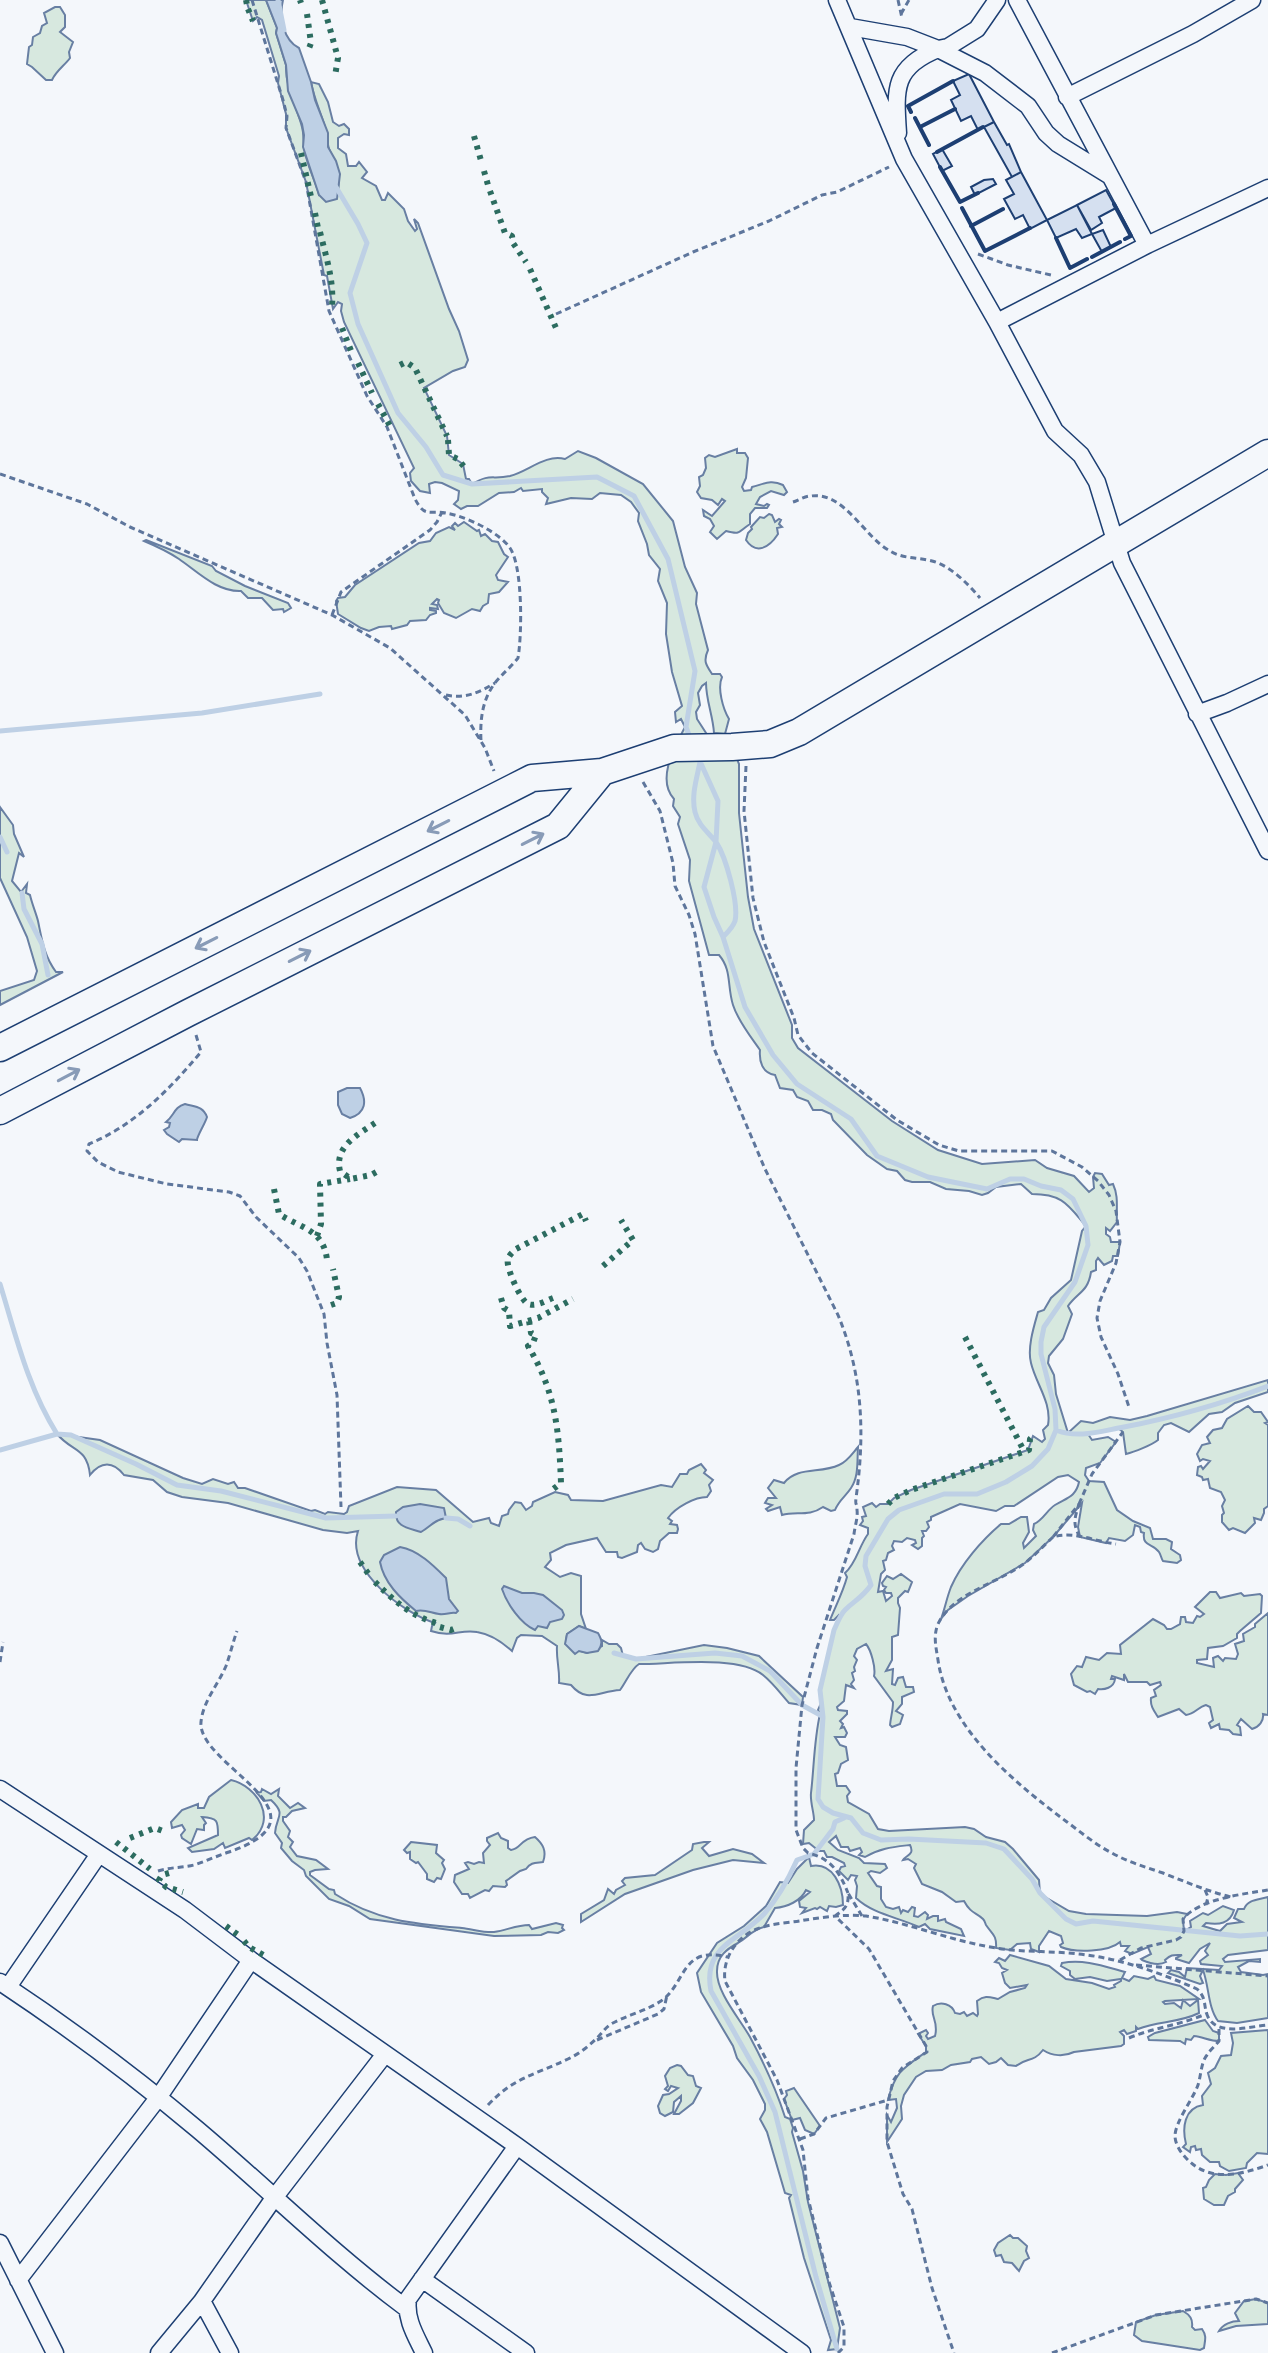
<svg xmlns="http://www.w3.org/2000/svg" width="1268" height="2353" font-family="'Varela Round',sans-serif">
	<style>
		.green { fill: #d7e8df; stroke: #687fa3; stroke-width: 2 }
		.water { fill: #bed0e5; stroke: #687fa3; stroke-width: 2 }
		.lines { fill: none; stroke-linecap: round; stroke-linejoin: round }
		.stream { stroke: #bed0e5; stroke-width: 5 }
		.building { fill: #d5e0f0; stroke: #1d3f73; stroke-width: 2 }
		.street-casing { stroke: #1d3f73; stroke-width: 19 }
		.primary-casing { stroke: #1d3f73; stroke-width: 29 }
		.path { stroke: #5e769c; stroke-width: 3; stroke-dasharray: 6 4; stroke-linecap: butt }
		.street { stroke: #f4f7fb; stroke-width: 16 }
		.primary { stroke: #f4f7fb; stroke-width: 26 }
		.hedge { stroke: #2c6c60; stroke-width: 6; stroke-dasharray: 4 6; stroke-linecap: butt }
		.wall { stroke: #1d3f73; stroke-width: 4 }
		.oneway { stroke: #889bb7 }
	</style>
	<rect width="100%" height="100%" fill="#f4f7fb"/>
	<!-- green -->
	<path class="green" d="M246 0H266L277 28 276 33 286 65C285 87 297 107 302 127 304 134 303 139 304 146 305 162 315 179 319 195L338 191C340 169 337 168 329 149 327 143 328 136 326 130 321 113 314 99 311 82L319 84 328 102 333 122 339 126 344 124 349 129V135L344 134 338 138V148L346 154 348 166H356L359 162 367 172 362 178 376 186 382 200H385L388 193 404 209 408 221 415 231 417 229 414 219 418 223 449 309 459 331 468 360 465 367 453 371 424 388 447 436 449 455 463 464 466 479H469L472 484C491 473 491 480 510 476 529 471 545 454 565 459L578 451 596 458 643 484 673 521 685 567 697 593 696 604 708 650C703 661 706 665 712 674H720L722 677C717 688 723 709 729 719L725 734 714 733C713 716 706 700 706 683L702 686 698 693 700 705 696 712 697 719 708 736 732 747 739 764V813L748 897 754 929 792 1025V1038L798 1048 892 1121 938 1150 982 1164 1035 1160 1047 1168 1074 1176 1089 1192 1094 1188 1093 1177 1095 1173 1102 1174 1109 1185 1113 1184C1119 1197 1116 1208 1117 1222L1110 1231 1106 1228V1234L1110 1237 1111 1242H1120L1118 1256H1113L1112 1261 1104 1265 1098 1258 1096 1261V1270L1091 1272C1088 1292 1078 1292 1068 1306L1072 1314 1063 1339 1049 1356 1048 1363 1054 1375 1056 1394 1068 1433 1081 1421 1093 1423 1110 1417 1130 1420 1147 1416 1268 1380V1392L1235 1403 1222 1412 1209 1414 1189 1432 1171 1423 1164 1425 1158 1433V1440C1152 1445 1134 1452 1126 1454L1123 1432 1118 1428 1088 1434 1092 1440 1108 1437 1116 1442 1100 1463 1086 1468 1085 1475 1089 1481 1104 1482 1117 1510 1133 1521 1150 1528 1153 1539H1166L1172 1542 1171 1549 1180 1555 1181 1560 1177 1563 1163 1561C1161 1558 1161 1555 1159 1552 1153 1543 1142 1547 1144 1533L1141 1532 1140 1527 1135 1525 1133 1535 1125 1541 1109 1538 1106 1543 1080 1537 1078 1527 1082 1503 1053 1537 1025 1563 968 1596 948 1610 941 1619C945 1608 947 1597 951 1587 961 1564 982 1540 1001 1524H1009L1021 1517H1027L1029 1532 1023 1543 1024 1548 1036 1536 1033 1530 1034 1524C1043 1520 1047 1510 1055 1505 1066 1498 1076 1497 1079 1482L1068 1475 1058 1477 1014 1506H1005L996 1511 960 1504 931 1517V1520L927 1522 929 1527 926 1531H922L924 1536 922 1538V1546L918 1549 912 1545 916 1543 915 1540 907 1538 902 1542 894 1541 892 1546 894 1550 888 1553 886 1560 883 1561 885 1570 881 1574 878 1592 883 1591 886 1601 892 1596 891 1593H886L884 1590 886 1587 883 1586 882 1583 887 1576 893 1579 901 1574 912 1582 908 1592 905 1591 898 1598V1603L900 1608 898 1635 892 1637V1660L886 1671 893 1669 892 1684 895 1685 898 1678 903 1677 906 1687H913L914 1692 902 1697V1704L896 1711 903 1715 900 1724 892 1727 890 1725C891 1716 893 1710 893 1702L874 1676C876 1668 871 1650 866 1644L857 1649 854 1656 857 1660 854 1667 855 1671 852 1673 854 1680 851 1684 854 1688 846 1685 844 1701 837 1707 838 1710 847 1711V1714L840 1721 843 1724 841 1728 844 1727 847 1733 845 1737H835L840 1745 846 1747 848 1760 841 1764 838 1773 835 1774 837 1786H846L850 1792 847 1796 848 1802 869 1814 878 1829 889 1831 965 1827 974 1829 986 1837 1005 1842 1013 1849 1039 1880 1040 1894 1069 1911 1086 1914 1147 1916 1177 1912 1187 1914 1183 1920 1184 1931 1191 1927 1190 1921 1203 1913 1208 1915 1223 1906 1234 1910C1230 1924 1219 1925 1206 1923L1203 1926 1220 1931 1227 1924 1242 1922 1234 1918 1238 1909H1244C1248 1899 1259 1900 1268 1897V1950L1228 1955 1223 1959 1225 1962 1260 1959V1962L1249 1961 1238 1967 1241 1972 1263 1975 1268 1974V2018L1237 2023 1218 2021C1208 2008 1209 1986 1203 1970L1200 1976 1203 1983 1200 1984 1168 1973 1171 1970 1179 1972 1185 1977 1187 1968 1219 1970 1222 1966 1201 1964 1200 1961 1208 1955 1205 1951 1210 1943 1200 1949 1189 1963 1176 1959V1958L1182 1955C1173 1955 1172 1954 1165 1960L1166 1962C1159 1966 1149 1963 1142 1960L1141 1959 1151 1954 1148 1947 1132 1954 1125 1951 1129 1946H1121L1120 1942C1109 1952 1075 1953 1061 1947L1060 1945 1063 1943 1061 1936 1049 1931 1039 1946V1952L1031 1949 1030 1943 1017 1944 1010 1950 996 1948C997 1935 992 1934 986 1925 985 1923 985 1921 983 1919 976 1912 971 1914 964 1901L956 1902 942 1892 922 1884 914 1868 916 1864 908 1859 903 1860C906 1855 915 1855 910 1845 893 1847 880 1848 865 1857L859 1855 862 1852 860 1848 850 1851 848 1847H841L836 1836 829 1842 838 1850 859 1858 864 1863 885 1864 887 1868 880 1873 871 1871 868 1873 877 1886 881 1887V1899L886 1907 893 1909 899 1907 901 1913 903 1910 908 1912 912 1907 915 1908 914 1916 918 1917 925 1912 928 1915 927 1919 933 1916H938V1921L945 1919 946 1922 961 1929 964 1936 930 1929 925 1924 919 1927C897 1917 873 1914 856 1898L857 1886 855 1880 857 1876 851 1875 848 1880 839 1871 841 1867 845 1866 844 1863 832 1857H827L824 1851H819L809 1843 803 1844 804 1830 814 1820C814 1812 810 1802 811 1793 814 1768 814 1740 820 1714L818 1710 822 1701 820 1690 834 1630 838 1622V1616L834 1620H830C836 1605 843 1592 847 1577L845 1573C856 1564 859 1546 868 1534V1528L860 1525 863 1521 862 1517 866 1516 863 1507 872 1503 876 1507 880 1504H888L894 1498 911 1490 1028 1450 1033 1436 1042 1442 1045 1439 1043 1430 1048 1425C1052 1403 1036 1384 1031 1363 1027 1348 1034 1326 1038 1312L1044 1310 1051 1298 1071 1280 1082 1231 1086 1226C1068 1205 1063 1194 1032 1194L1021 1184 996 1187 988 1193 982 1195 969 1191 946 1189 930 1182H912L905 1180 897 1171 887 1169 867 1155 833 1120 831 1114 822 1110H813L808 1101 797 1097 793 1090 780 1088 775 1075C762 1073 759 1061 760 1050 751 1037 738 1021 733 1005 727 986 732 970 719 955H709L689 881 690 860 678 824 680 817 673 806 674 799C656 779 675 747 685 727L681 719 676 722 675 712 682 706 672 672 666 634 667 603 658 581 660 569 649 555 647 544 638 521 639 513 631 502 621 495 600 493 592 499 571 498 546 504 548 498 542 492V489L523 491 521 488 514 492 499 493 478 506H467L461 509 454 504 458 500 459 491 442 483 435 482 429 484 430 493 420 491 411 481 410 473 414 468 344 322 341 311 342 304 338 302 333 309 327 276 324 275 306 182 286 128V114L278 83 279 76 262 20 257 17 253 21Z
		M55 7H60L65 15V27L60 32 73 42 69 52 70 58C64 66 56 71 52 80H46L32 67 27 64 29 47 32 45 33 37 40 33 42 26 47 23 44 13Z
		M737 449V453H745L748 458 746 478 742 487 744 491 751 490 752 487C764 484 771 479 783 485L787 492 784 495 771 491 760 497 756 504 764 506 767 504 769 505 767 508H755L750 514V524C738 532 741 535 726 531L717 539 710 532 714 526 710 519 704 516 703 510 712 516 725 501 722 499 718 505 712 500 701 498 697 492 700 486 699 477 703 475 706 468 705 458 709 455 715 457Z
		M769 514 772 515 775 522 779 519 781 520 779 524 782 527 777 528 778 534C769 548 756 555 746 540L748 533 752 529 751 527 760 517 764 518Z
		M464 522 477 531 479 530 481 536 485 534 492 541 498 542 504 554 508 557 496 575 498 580 508 582 499 592 489 594 488 603 483 606 480 611 472 609 456 618 444 613 438 603 439 600 437 599 432 604 437 605 438 609 430 608V610L436 611V613L430 615 426 620 410 621 407 625 392 629 391 626 379 627 369 631 361 628 338 614 336 601 338 598 345 597 355 585 419 543 430 541 436 533 449 527 455 530 452 526 455 523 458 526Z
		M146 540 212 566 216 571 245 586 288 603 291 608 284 612 283 609 273 610 262 598H248L241 591C217 592 198 572 179 559 170 553 156 546 144 541Z
		M0 807 13 825 14 834 24 857 19 853 12 881 21 892 27 884 26 893 30 895C32 904 36 913 38 921 42 940 44 956 56 972H63L0 1005V991L34 980 37 971 27 937 0 878Z
		M1248 1406 1254 1412H1261L1268 1422 1265 1423 1268 1425V1506L1264 1509V1513L1261 1520 1254 1518 1255 1523 1245 1533 1233 1528 1229 1530 1222 1522V1515L1224 1513 1222 1506 1225 1500 1221 1492 1210 1488 1208 1479 1203 1480 1202 1477 1197 1475 1198 1467 1201 1466 1203 1469 1210 1461 1203 1459 1200 1461 1197 1454 1202 1445 1210 1443 1207 1437 1213 1430 1222 1428 1227 1419Z
		M57 1434 100 1440 183 1478 202 1484 213 1479 228 1484 234 1482 238 1488H245L311 1511 315 1510 325 1514 328 1512 344 1514 347 1512 349 1506 397 1487 436 1490 473 1522 489 1518 491 1523 499 1526 502 1516 508 1514 509 1510 515 1502 521 1503 526 1510 532 1506 533 1502 555 1492 568 1495 571 1500 603 1501 661 1485 672 1487 680 1474H687L689 1470 701 1464 706 1470 704 1473 713 1480 709 1485 711 1491 707 1497C695 1497 676 1507 668 1518L672 1521 670 1524 677 1525 678 1529 677 1533H669L660 1541 658 1549 653 1552 645 1549 641 1543 638 1545 637 1552 622 1558 618 1557 617 1552H606L597 1538 566 1545 550 1553 551 1560 545 1567 560 1577 571 1573 581 1576V1614L586 1629 579 1626 567 1634 566 1640 570 1648 587 1653 602 1646V1640L609 1644H617L621 1648 623 1656 636 1659 704 1645 727 1648 759 1656 803 1697 802 1705 789 1703C781 1694 773 1683 763 1675 738 1655 672 1664 639 1664 631 1669 626 1682 620 1690 599 1691 587 1704 571 1685L559 1683C560 1670 556 1659 557 1646L542 1636 521 1635 517 1638 512 1651C502 1642 491 1634 477 1632 459 1629 453 1638 431 1631L432 1626 435 1623C403 1613 345 1570 358 1531L347 1533 323 1530 228 1503 182 1497 167 1492 153 1480 124 1475C113 1461 101 1461 90 1475 87 1447 72 1452 57 1434Z
		M858 1447C857 1461 859 1476 851 1488 846 1496 839 1500 835 1510L831 1511 823 1507C809 1517 796 1511 782 1515L780 1507 768 1511 766 1509 772 1505 765 1503 768 1498H776L768 1488 774 1480 784 1483C798 1466 820 1474 839 1465 847 1462 852 1454 858 1447Z
		M1210 1592H1216L1220 1598 1241 1593 1244 1596 1260 1594 1262 1596 1261 1613 1240 1631 1237 1634V1638L1223 1646 1208 1648 1207 1659 1197 1660V1663L1214 1667 1213 1658 1218 1656 1223 1661 1225 1658 1236 1659 1238 1654 1235 1644 1244 1641 1243 1634 1255 1627V1624L1268 1613V1715L1263 1714C1264 1721 1259 1727 1252 1729L1241 1719 1237 1725 1240 1727 1241 1735 1233 1734 1229 1730 1220 1729 1219 1724 1211 1728 1209 1723 1213 1720 1210 1707 1206 1705C1198 1707 1195 1714 1186 1715L1179 1709 1158 1717C1154 1711 1150 1706 1151 1698L1156 1696 1154 1690 1161 1685 1160 1682 1150 1685 1147 1682H1128L1124 1674V1680L1112 1676 1111 1679H1115C1114 1688 1104 1690 1098 1689L1095 1694 1090 1691 1087 1692 1074 1685 1071 1674 1077 1666 1082 1667 1086 1657 1099 1660 1107 1653 1121 1654 1120 1645 1153 1619 1164 1625 1167 1629H1171L1180 1624 1181 1617H1185L1186 1622 1193 1623 1197 1616 1200 1617 1204 1614 1195 1607Z
		M231 1780C257 1786 278 1819 252 1840L249 1838 225 1848 223 1843 214 1849 192 1852 188 1848 218 1835C218 1821 218 1818 202 1817L206 1823 204 1825V1830L197 1829 191 1844 182 1838 181 1835 185 1830 182 1825 172 1828 171 1822 182 1810 198 1804V1808H204L209 1797Z
		M262 1789 271 1794 279 1789 278 1796 290 1808 298 1803 305 1808 292 1811 286 1817H283V1821L290 1831 288 1837 293 1842 290 1847 297 1856 316 1860 328 1869 315 1870 310 1872V1875L329 1889 334 1890 335 1894C376 1921 415 1924 462 1928 472 1929 485 1933 494 1932 507 1930 517 1925 529 1925L532 1929 556 1923 563 1925 562 1928 564 1930 558 1933 548 1932 541 1935 494 1936 370 1919 349 1906 329 1899 306 1876 304 1870 292 1861 281 1848 282 1843 275 1833C276 1816 287 1815 271 1800L264 1801 257 1793 261 1792Z
		M498 1833 501 1838 508 1841V1848L511 1850C521 1849 520 1839 535 1837 543 1844 547 1851 543 1862 535 1863 531 1862 526 1869L520 1871 506 1881 507 1885 505 1887 493 1886 489 1891 485 1890 470 1898 468 1894H462L454 1882 455 1875 469 1869 465 1863 468 1862 474 1864 479 1862 484 1863 483 1853 490 1845 487 1841V1838Z
		M411 1842 437 1845 436 1853 444 1860 442 1863 445 1869 441 1879 437 1878 434 1882 427 1879V1874L418 1862 416 1863 410 1859V1852L407 1853 404 1850Z
		M704 1842H709L702 1848 709 1856 733 1849 752 1854 764 1863 733 1860 693 1870 625 1894 581 1922V1914L604 1900 608 1889 614 1894 616 1890 625 1885 622 1881 625 1878 655 1875 692 1850 693 1844Z
		M809 1857 811 1866C833 1862 843 1886 843 1905L836 1907 829 1906 827 1911 820 1907 817 1909 815 1908 802 1913 806 1908 800 1907 799 1901 810 1892 806 1890C801 1901 787 1907 775 1908L764 1927C752 1930 748 1937 738 1943 727 1949 717 1956 717 1971 716 1992 740 2019 750 2037 764 2063 776 2089 785 2117L790 2119 793 2128 792 2132 803 2171 808 2202 840 2328 837 2349 828 2350 831 2340 804 2258 789 2198 791 2195 785 2193 767 2132 760 2119 765 2110V2104L753 2080 737 2058 733 2046 701 1992 697 1973 717 1943 744 1926 766 1906 780 1882 788 1883 797 1869Z
		M1010 1955 1049 1966 1066 1979 1092 1983 1109 1989 1115 1987 1114 1985 1121 1981V1979L1107 1981 1090 1977 1075 1979 1070 1975V1971L1061 1966 1062 1963C1084 1959 1103 1966 1125 1972L1122 1978 1129 1981 1134 1976 1148 1979 1154 1976 1156 1980 1180 1986 1199 1999 1165 2001 1163 2002 1165 2004 1174 2003 1181 2008 1183 2000 1190 2006 1198 2000 1199 2013C1179 2023 1158 2021 1138 2029L1136 2027V2031L1127 2034 1124 2030 1120 2032 1124 2036V2044L1121 2046 1074 2052C1064 2057 1052 2056 1043 2050 1033 2063 1027 2057 1016 2066L1008 2065 1001 2058 996 2062 989 2064 981 2057 972 2059 970 2062 951 2065 942 2070 926 2071 916 2077 904 2095 901 2106 902 2119 887 2142V2115L891 2122 897 2108 896 2099 888 2100C895 2072 903 2068 926 2052V2046L918 2034 926 2030 928 2033 926 2036 928 2039 935 2036C939 2021 930 2017 933 2006 941 2001 952 2004 955 2013L960 2014 964 2012 967 2016 973 2013 977 2016 978 2014 977 2001C985 1995 989 1997 998 1999L1010 1992 1025 1988 1027 1985 1010 1988 1005 1983 1002 1973 1007 1970 1002 1968 999 1963 995 1962 999 1958 1005 1961Z
		M1205 2020 1213 2031 1219 2033V2041C1210 2041 1203 2037 1194 2036L1191 2040 1186 2039 1185 2044 1180 2041 1149 2040 1148 2037 1155 2033Z
		M1268 2030V2154L1257 2153 1247 2163 1246 2168 1229 2171 1220 2166 1219 2162H1210L1202 2155 1201 2149 1196 2150 1195 2146 1191 2147 1190 2152 1183 2147 1186 2144C1182 2128 1184 2108 1203 2105L1202 2096 1211 2084 1208 2073 1215 2068 1221 2056 1231 2055 1233 2043 1231 2033Z
		M677 2065 681 2066 688 2075 693 2076 696 2086 701 2088 693 2103 679 2114H674L681 2101V2096L674 2102 673 2112 665 2116 660 2113 658 2106 663 2095 669 2094 678 2088 671 2086 668 2091 665 2089 668 2086 665 2076 670 2068Z
		M794 2088 820 2126 814 2134 805 2130 800 2118 792 2120 784 2099 787 2095 786 2091Z
		M1238 2173 1243 2180 1235 2189V2192L1228 2196 1224 2205H1214L1204 2199 1203 2188 1206 2187 1209 2180 1215 2174 1226 2175Z
		M1010 2235 1013 2238H1018L1027 2246 1026 2251 1029 2258 1024 2261 1019 2271 1012 2263 1004 2262 1001 2255 996 2256 994 2250 998 2243Z
		M1256 2299 1268 2303V2324L1236 2326 1219 2331C1223 2324 1232 2321 1239 2321L1235 2313 1244 2301Z
		M1183 2311C1190 2315 1193 2319 1192 2327L1195 2330 1202 2329C1207 2336 1205 2340 1204 2348L1200 2350 1142 2341 1134 2335 1136 2322 1156 2315Z"/>
	<!-- water -->
	<path class="water" d="M266 0H283C279 16 283 40 299 48L311 82 315 100 328 133V147L336 161 340 174 337 199 326 202 319 195 303 147 304 135 302 124 288 91 286 65 276 33 277 28Z
		M347 1088H360C367 1101 366 1113 350 1118L342 1114 338 1105V1092Z
		M185 1104C195 1107 203 1106 207 1117 205 1124 197 1136 197 1140L182 1139 179 1142 167 1134 164 1130 169 1127 170 1123 166 1122C174 1116 174 1107 185 1104Z
		M420 1504 444 1508 446 1518C434 1520 431 1526 421 1532 410 1528 395 1528 396 1512L403 1507Z
		M400 1547C418 1550 433 1565 446 1578L449 1599 458 1611 456 1613C450 1612 446 1615 439 1614 431 1613 425 1609 416 1611 400 1598 384 1583 380 1562L384 1555Z
		M504 1586 522 1593H534L543 1595 562 1610 564 1615 562 1619 550 1622 547 1628 538 1626 535 1630C521 1624 507 1604 502 1589Z
		M579 1626 598 1633C602 1640 603 1644 598 1651L587 1653 579 1651 575 1654 565 1644 567 1634Z"/>
	<g class="lines">
		<!-- stream -->
		<path class="stream" d="M278 0 284 30
			M336 187 358 224 367 243 350 293 358 324 398 413 426 447 443 475 472 484 597 477 634 496 668 559 695 671 686 727 691 740
			M0 731 202 713 320 694
			M698 757 718 801 716 842 704 887 714 917 723 937 745 1007 773 1055 797 1084 851 1119 877 1156 928 1177 987 1189 1010 1179H1024L1041 1186 1061 1190 1073 1199 1086 1226 1088 1245 1075 1282 1044 1327 1041 1342V1354L1055 1409 1056 1430 1048 1449 1032 1466 1006 1482 977 1494H944L899 1510 888 1519 866 1556 865 1566 871 1585C862 1598 855 1600 845 1610 840 1615 837 1624 834 1630L820 1690 823 1717 818 1799 823 1807 833 1813 851 1818 863 1833 881 1840 909 1839 986 1843 1004 1849 1032 1879 1040 1893 1066 1919 1076 1924 1093 1921 1240 1936 1268 1934
			M700 762C697 778 691 795 695 812 698 825 708 832 716 842 726 857 739 904 735 921 733 927 728 932 724 936
			M0 837 7 852
			M22 893 24 909 42 944 48 975
			M0 1284C16 1336 28 1388 57 1434
			M1056 1430C1078 1439 1101 1431 1124 1427 1175 1417 1219 1405 1268 1386
			M0 1450 57 1434 71 1435 136 1464 177 1485 221 1491 326 1518 396 1516
			M446 1518 458 1519 470 1526
			M614 1653 636 1659 715 1653 742 1656 770 1671 802 1705 822 1716
			M837 2349 816 2277 775 2112 759 2076 711 1991C702 1946 739 1941 764 1914 778 1898 788 1880 797 1860L814 1854 833 1829 835 1822 844 1818"/>
	</g>
	<!-- building -->
	<path class="building" d="M969 74 994 122 978 130 971 116 961 121 951 100 960 95 953 81Z
		M994 122 1007 145 1009 144 1021 172 1012 177 984 127Z
		M942 149 952 166 942 171 933 154Z
		M1021 172 1047 220 1030 229 1023 215 1015 219 1004 199 1014 194 1006 180Z
		M993 179 996 184 975 195 971 187 984 180Z
		M1106 190 1116 208 1099 217 1102 223 1091 230 1077 205Z
		M1077 205 1092 234 1082 238 1076 229 1056 238 1047 220Z
		M1103 230 1111 247 1102 252 1092 234Z"/>
	<g class="lines">
		<!-- street casing -->
		<g class="street-casing">
			<path id="street" d="M837 0 904 159 997 322 1055 431 1081 455 1097 482 1122 563 1268 851
				M1017 0 1147 245
				M850 27 907 37 938 49 948 47 977 29 997 0
				M1067 97 1193 34 1252 0
				M898 133C895 89 893 67 938 49L985 73 1028 106 1046 133 1058 144 1110 176
				M997 322 1147 245 1268 188
				M1197 714 1227 703 1268 684
				M0 1789 185 1910 251 1960 517 2146 802 2353
				M0 1982C68 2027 134 2076 197 2129 267 2188 332 2253 406 2308
				M8 1987 99 1854
				M0 2243 55 2353
				M422 2279 526 2353
				M18 2280 158 2098 251 1960
				M159 2353 202 2301
				M230 2353 202 2301 274 2198 385 2054
				M424 2353C416 2336 405 2319 408 2299L517 2146"/>
		</g>
		<!-- primary casing -->
		<g class="primary-casing">
			<path id="primary" d="M602 772 674 748 732 747 770 744 799 732 1268 453
				M0 1048 532 778 602 772 558 826 188 1013 0 1111"/>
		</g>
		<!-- path -->
		<path class="path" d="M252 0 283 100 287 116 286 128 306 182 329 311 367 396 387 427 415 499C425 518 429 510 446 513 465 516 499 532 510 548 523 567 522 635 518 658 511 667 502 674 495 683 482 700 480 720 481 741
			M898 0 902 18
			M901 14 909 0
			M978 254 1008 265 1051 275
			M556 314 693 252 769 221 822 195 837 192 889 167
			M0 474 87 504 130 527 332 615 390 648 465 715 485 748 494 771
			M793 502C799 500 805 496 811 496 844 491 865 538 890 551 903 559 917 557 932 561 951 566 968 584 980 598
			M332 615 341 592 430 530 437 522 442 512
			M446 695C465 699 478 693 495 683
			M746 766 744 811 753 898 764 942 794 1018 798 1035 812 1053 897 1120 939 1145 959 1151H1052L1082 1167 1098 1181 1109 1195 1116 1211 1120 1242 1116 1263 1100 1301 1097 1318 1101 1337 1118 1374 1129 1407
			M643 782 660 811 673 863 675 886 689 915 695 934 713 1046 765 1169 838 1315C863 1375 865 1434 856 1498 855 1508 857 1500 857 1510 858 1517 855 1526 854 1534L817 1648 802 1705 796 1768V1830L803 1848 808 1853C831 1858 840 1873 848 1893
			M196 1035 201 1052C170 1089 135 1125 89 1144L87 1151 98 1162 118 1172 167 1184 229 1192 240 1196 256 1217 299 1258 307 1271 324 1314 327 1343 337 1395 341 1507
			M1079 1504 1092 1474 1123 1432
			M1053 1537C1041 1548 1030 1561 1016 1569 991 1585 952 1595 938 1624 933 1636 936 1647 938 1660 948 1729 1015 1783 1067 1822 1082 1833 1096 1845 1112 1853 1128 1862 1145 1867 1163 1873 1186 1882 1207 1891 1231 1897
			M1080 1537C1072 1524 1075 1517 1079 1504L1053 1537C1074 1531 1094 1541 1116 1544
			M0 1662 3 1642
			M158 1871C170 1867 182 1868 194 1865 206 1861 217 1856 229 1852 339 1814 197 1766 201 1722 203 1701 218 1685 226 1666 230 1655 233 1642 237 1631
			M1205 1890 1208 1897 1206 1905
			M862 1916 848 1893C849 1906 845 1909 835 1916L869 1949 926 2046 927 2052 902 2068 893 2081 887 2107V2142L903 2194 912 2209 932 2288 954 2353
			M1120 1960 1141 1948 1176 1940 1181 1937 1184 1931 1183 1919C1199 1899 1243 1894 1268 1890
			M1136 1965 1268 1976
			M1219 2029V2041C1215 2046 1210 2050 1207 2055 1201 2062 1201 2076 1198 2085 1193 2099 1175 2122 1175 2136 1175 2144 1181 2153 1186 2158 1209 2183 1240 2175 1268 2165
			M1129 2038C1155 2027 1182 2025 1208 2013
			M597 2040 658 2014 664 2009 667 1995
			M488 2105C514 2077 535 2075 568 2059 579 2054 589 2046 598 2037 602 2033 605 2028 611 2024 627 2015 646 2011 661 2001 686 1984 681 1945 727 1957
			M800 2139 814 2134 826 2118 888 2100
			M838 2353 844 2347V2327L829 2282 808 2198 803 2150 777 2080 725 1981C722 1959 736 1937 757 1929 772 1923 790 1923 805 1920 825 1917 846 1914 866 1916 910 1923 951 1941 996 1948 1020 1952 1044 1951 1068 1953 1113 1956 1156 1971 1197 1989 1207 1998 1203 2006 1208 2017 1218 2037 1251 2026 1268 2025
			M1052 2353 1156 2315 1256 2299 1268 2303"/>
		<!-- street -->
		<use href="#street" class="street"/>
		<!-- primary -->
		<use href="#primary" class="primary"/>
		<!-- hedge -->
		<path class="hedge" d="M246 0 247 5
			M300 0 301 3
			M322 0 338 58 335 76
			M248 9 253 21
			M307 14 311 43 308 51
			M474 136 482 164
			M301 153 312 201
			M484 171 488 185
			M490 191 505 233 512 236 513 243 526 262
			M315 213 318 228
			M320 232C326 257 334 280 332 306
			M530 269 556 328
			M342 328 352 353
			M358 363 372 393
			M400 365 406 362 415 368 447 436
			M378 404 390 426
			M448 440 449 455 458 459 465 468
			M375 1123C357 1135 334 1147 340 1171L351 1179 371 1175 378 1171
			M274 1189 279 1214C301 1228 324 1230 327 1260
			M317 1236 321 1224 320 1184 350 1179
			M603 1266 633 1240 621 1220
			M501 1298 504 1308 509 1311 510 1326 538 1318 573 1299
			M553 1298C545 1301 536 1307 528 1304 521 1301 505 1266 508 1259 509 1255 513 1252 516 1249L583 1214 586 1221
			M331 1305 337 1303 339 1297 333 1269
			M529 1321 531 1333 536 1335 533 1343 528 1346C556 1392 559 1431 561 1483L552 1490
			M965 1337 1024 1451
			M888 1504 894 1498 911 1490 1029 1450 1030 1439 1033 1436
			M360 1562 370 1576
			M375 1582C393 1600 411 1616 436 1623
			M440 1627 451 1630 456 1628
			M130 1838 155 1828 163 1831
			M116 1842 150 1869
			M169 1873 162 1875 159 1880 166 1887 183 1892
			M226 1926 241 1937
			M244 1941 249 1947 267 1957"/>
		<!-- wall -->
		<path class="wall" d="M911 112 908 106 953 81
			M915 118 929 145
			M920 127 955 109
			M937 152 983 127
			M940 167 960 202 978 193
			M1114 204 1131 236 1125 239
			M962 208 985 251 1030 228
			M971 226 1003 209
			M1056 238 1070 268 1087 259
			M1092 257 1120 242"/>
	</g>
	<!-- one-way arrows -->
	<defs><path id="oneway-shaft" d="M-6 0H5M1.5-3L5.5 0L1.5 3" fill="none" stroke-width="1.6" stroke-linecap="round" stroke-linejoin="round" transform="scale(2)"/></defs>
	<g class="oneway">
		<use href="#oneway-shaft" transform="translate(438 826) rotate(153)"/>
		<use href="#oneway-shaft" transform="translate(533 839) rotate(-27)"/>
		<use href="#oneway-shaft" transform="translate(206 943) rotate(153)"/>
		<use href="#oneway-shaft" transform="translate(300 956) rotate(-27)"/>
		<use href="#oneway-shaft" transform="translate(69 1075) rotate(-28)"/>
	</g>
</svg>
